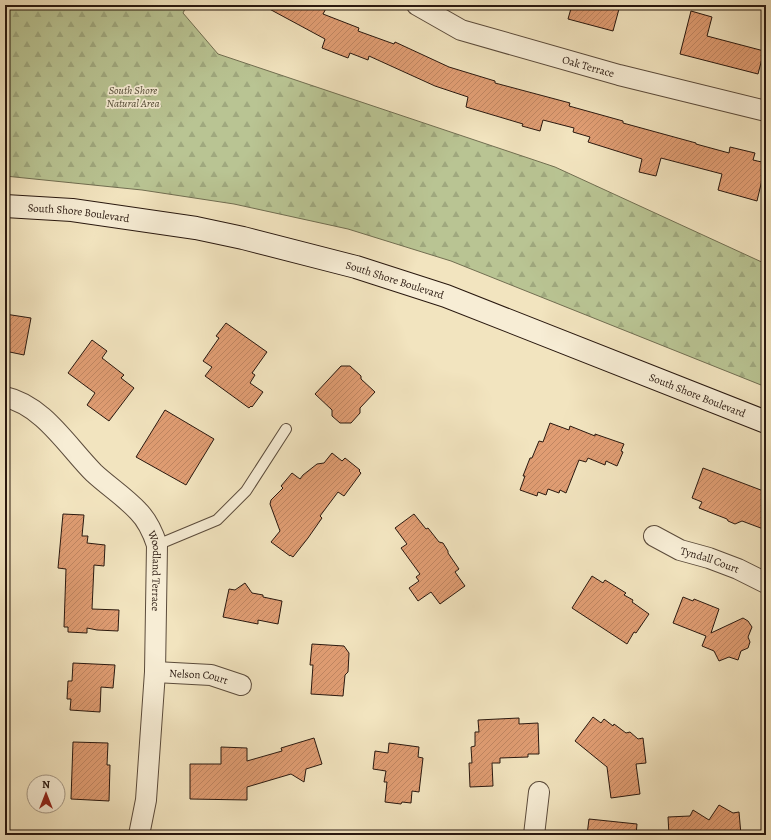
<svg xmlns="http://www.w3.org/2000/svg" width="771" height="840" font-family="Alegreya,serif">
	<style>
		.forest { fill: url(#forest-firs); stroke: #716e51 }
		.building { fill: url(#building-hatch); stroke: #29180f }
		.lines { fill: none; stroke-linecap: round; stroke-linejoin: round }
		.service-casing { stroke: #5b4b3b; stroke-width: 12 }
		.minor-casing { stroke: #5b4b3b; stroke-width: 22 }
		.secondary-casing { stroke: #29180f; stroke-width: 24 }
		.service { stroke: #f7edd5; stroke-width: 10 }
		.minor { stroke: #f7edd5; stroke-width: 20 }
		.secondary { stroke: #f7edd5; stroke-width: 22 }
		.labels { text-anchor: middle; stroke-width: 3.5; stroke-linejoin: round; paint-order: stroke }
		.street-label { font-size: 11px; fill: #29180f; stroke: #f7edd5 }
		.park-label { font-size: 11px; font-style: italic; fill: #544c37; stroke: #f7edd5 }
	</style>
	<defs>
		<pattern id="forest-firs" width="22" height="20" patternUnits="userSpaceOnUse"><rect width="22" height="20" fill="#b9c493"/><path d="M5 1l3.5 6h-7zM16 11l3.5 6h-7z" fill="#9fa87e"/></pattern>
		<pattern id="building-hatch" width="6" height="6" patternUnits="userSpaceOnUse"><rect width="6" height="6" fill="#e09d73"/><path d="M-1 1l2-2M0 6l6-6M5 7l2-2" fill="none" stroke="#c08662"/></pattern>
	</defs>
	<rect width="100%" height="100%" fill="#f2e4bf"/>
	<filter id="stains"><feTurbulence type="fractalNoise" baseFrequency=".005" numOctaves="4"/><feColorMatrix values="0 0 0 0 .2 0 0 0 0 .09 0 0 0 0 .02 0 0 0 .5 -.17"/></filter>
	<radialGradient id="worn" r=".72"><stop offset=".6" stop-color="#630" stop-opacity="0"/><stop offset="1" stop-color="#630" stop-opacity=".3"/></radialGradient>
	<!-- forest -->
	<path class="forest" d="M5 5H187L183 13 218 54 555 167 766 264V387L451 261 348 229 234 204 142 190 5 176Z"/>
	<!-- building -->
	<path class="building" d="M262 5H328L323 14 359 28 358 31 394 44 395 42 449 67 495 81V83L570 103 569 106 623 121V123L696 143V144L729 153 730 147 755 153 753 160 766 163 757 201 718 190 722 174 661 158 656 176 639 172 642 159 588 142 590 137 573 132 574 128 543 120 540 131 522 126 523 124 466 107 468 97 435 86 369 56 368 60 350 53 348 58 322 48 325 39Z
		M572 5H603L619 9 613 31 568 19Z
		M691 11 712 17 707 36 764 51 758 74 680 54Z
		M5 314 31 318 24 355 5 351Z
		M226 323 267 352 252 373 255 375 250 383 263 392 252 407 251 406 249 408 205 376 212 367 203 361 219 338 216 336Z
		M92 340 107 351 102 358 124 375 121 378 134 388 109 421 87 405 95 393 68 373Z
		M341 366H350L361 376V379L375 392 360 408V413L351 423H340L332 416V410L315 394Z
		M165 410 214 439 186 485 136 457Z
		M550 423 569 430 570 426 595 436V434L624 444 621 451 623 452 617 466 606 461 605 465 588 458 586 462 579 460 566 493 560 490 559 493 548 489 546 495 538 492 537 496 520 490 525 476H523L530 458H532L539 441 543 442Z
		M332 453 342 461 345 458 360 470 359 471 361 473 344 496 338 492 320 516 322 518 308 538 293 557 290 555V556L271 542 280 531 270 504 271 500 283 488 281 486 292 473 300 479 303 475 317 464 324 463Z
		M703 468 766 492V530L742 521 735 524 728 521 727 519 699 508 702 502 692 498Z
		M63 514 84 515 82 536H88L87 543 105 545 104 566 94 565 92 609 119 610 118 631 97 630 87 628V633L68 632V627H64L66 569 58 568Z
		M414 514 426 529 428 528 439 542 443 543 448 551V553L459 569 455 572 465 586 440 604 431 592 418 601 409 588 419 581 416 577 420 574 401 548 407 544 395 528Z
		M592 576 603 583 605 580 626 593 624 595 633 600 632 602 649 614 636 633 634 632 627 644 572 608Z
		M245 583 252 593 263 595V597L282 601 278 624 258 620V624L223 617 229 589 235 590Z
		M683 597 693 601 694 599 719 609 711 633 743 618 748 621 752 627 748 637 750 642 748 648 741 651 738 660 729 657 719 661 714 651 702 646 706 636 673 623Z
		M312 644 344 646 349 653 348 672 345 675 343 696 311 694 313 665H310Z
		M73 663 115 665 113 688 101 687 100 712 70 710 71 699H67L68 681H72Z
		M593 717 601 723 604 719 613 726 614 724 626 733 630 732 638 739 643 738 646 763 636 764 640 794 611 798 607 767 575 741Z
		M519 718V724L538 723 539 754H528V757L500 758V763H492L493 786 470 787 469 763H472L471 747 475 746V732H479L478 720Z
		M314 738 322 764 306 769 304 782 291 774 247 787V800L190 799V764H221V747L247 748V761L282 751 281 748Z
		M73 742 108 743 107 765H110L109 801 71 799Z
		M389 743 419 747 418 757 423 758 419 792 412 791 411 803 402 802 401 804 385 802 387 782H384L386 771 373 769 375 751 388 753Z
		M719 805 733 813 739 812 741 835H669L668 817 690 816 693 810 709 820Z
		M589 819 637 824 636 835H587Z"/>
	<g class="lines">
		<!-- service casing -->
		<g class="service-casing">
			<path id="service" d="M157 545 217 520 246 491 286 429"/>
		</g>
		<!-- minor casing -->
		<g class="minor-casing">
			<g id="minor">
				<path id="s1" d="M417 5 461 30 619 75 766 111"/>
				<path id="s2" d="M5 397C43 405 68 447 94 473 108 486 125 497 138 511 147 520 153 533 157 545L155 672 146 800 139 835"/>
				<path id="s3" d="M654 536 680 550 709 558 738 569 766 583"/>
				<path id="s4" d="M155 672 211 675 241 685"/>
				<path d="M534 835 539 792"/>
			</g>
		</g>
		<!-- secondary casing -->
		<g class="secondary-casing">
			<g id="secondary">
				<path id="s5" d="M5 206 72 210 196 228 243 238 356 267 446 296 766 422"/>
			</g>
		</g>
		<!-- service -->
		<use href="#service" class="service"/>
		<!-- minor -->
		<use href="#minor" class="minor"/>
		<!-- secondary -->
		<use href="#secondary" class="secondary"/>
	</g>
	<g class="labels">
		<!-- street labels -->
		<g class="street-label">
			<text dy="4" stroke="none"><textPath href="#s1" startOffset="183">Oak Terrace</textPath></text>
			<text dy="4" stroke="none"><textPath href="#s5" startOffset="74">South Shore Boulevard</textPath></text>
			<text dy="4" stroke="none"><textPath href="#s5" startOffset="398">South Shore Boulevard</textPath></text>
			<text dy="4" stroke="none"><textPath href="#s5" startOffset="722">South Shore Boulevard</textPath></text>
			<text dy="4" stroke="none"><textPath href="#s3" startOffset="61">Tyndall Court</textPath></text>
			<text dy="4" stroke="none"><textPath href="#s2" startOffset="242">Woodland Terrace</textPath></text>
			<text dy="4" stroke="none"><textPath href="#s4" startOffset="44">Nelson Court</textPath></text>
		</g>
		<!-- park labels -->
		<g class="park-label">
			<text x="133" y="94">South Shore<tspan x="133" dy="13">Natural Area</tspan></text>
		</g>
	</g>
	<!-- margin -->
	<rect width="771" height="840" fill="none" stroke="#f2e4bf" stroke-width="20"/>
	<rect x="6" y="6" width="759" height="828" fill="none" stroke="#29180f" stroke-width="2"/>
	<rect x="10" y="10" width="751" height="820" fill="none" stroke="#29180f"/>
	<!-- north arrow -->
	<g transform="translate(46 794)"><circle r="19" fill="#f7edd5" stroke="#a59886"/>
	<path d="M0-3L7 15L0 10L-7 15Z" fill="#8f2418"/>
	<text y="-6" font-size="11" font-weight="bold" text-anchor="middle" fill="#29180f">N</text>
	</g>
	<rect width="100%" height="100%" filter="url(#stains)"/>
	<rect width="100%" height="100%" fill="url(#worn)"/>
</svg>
